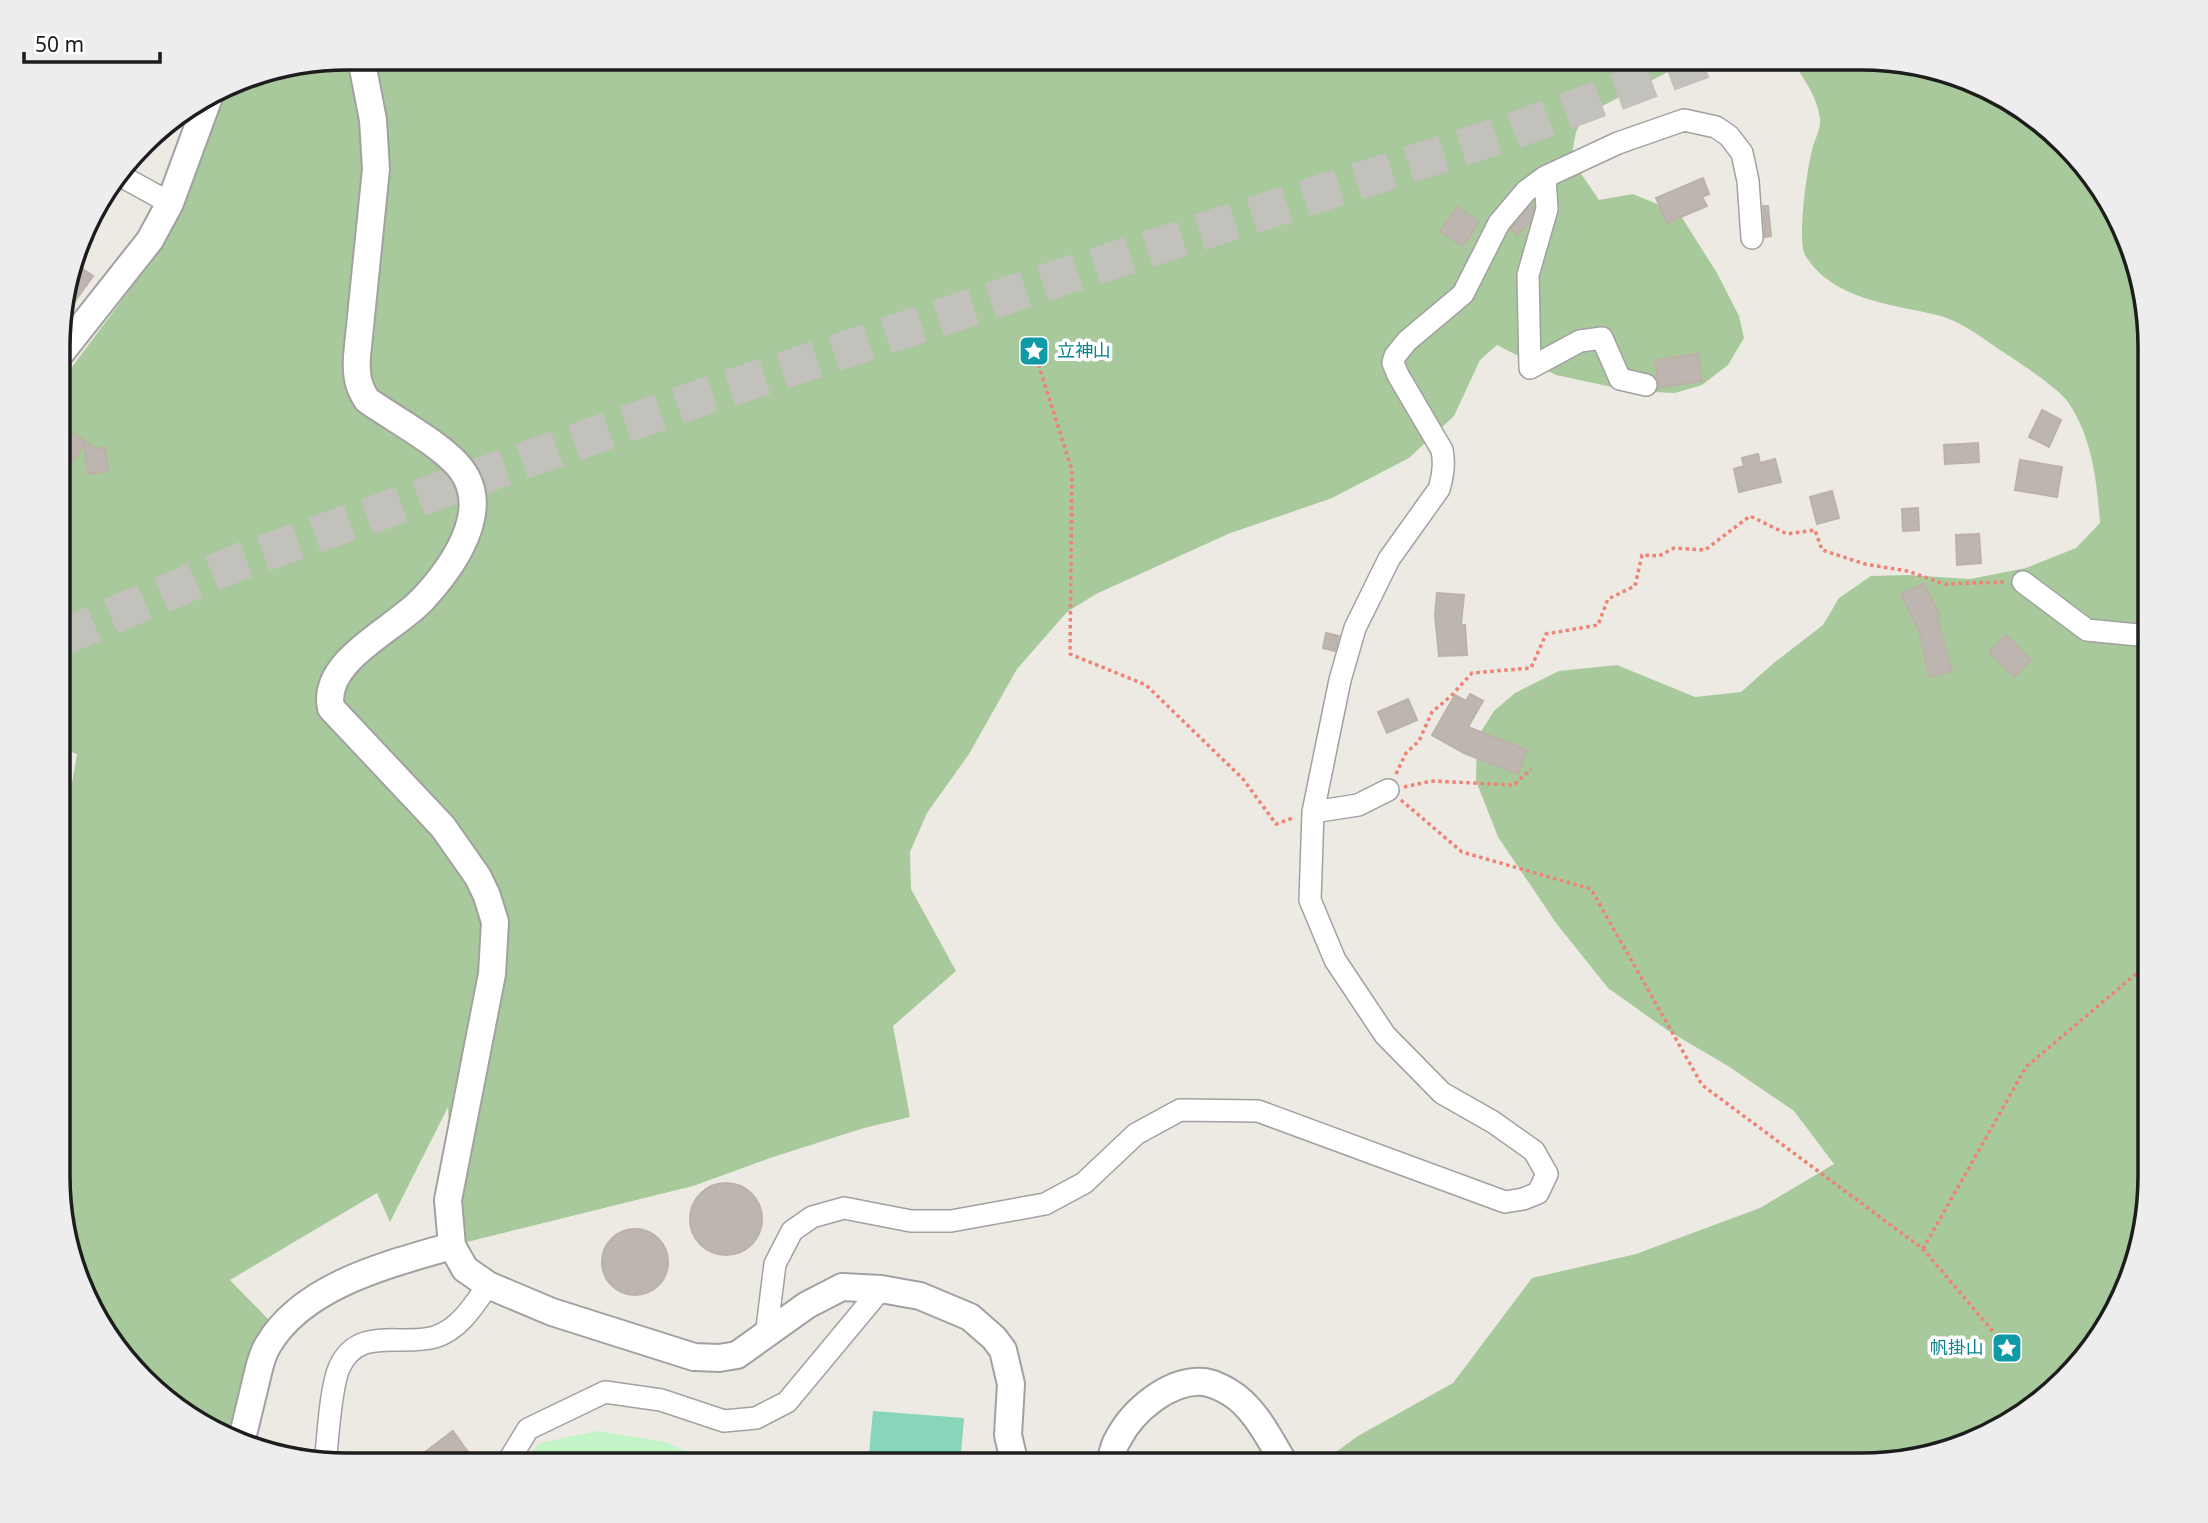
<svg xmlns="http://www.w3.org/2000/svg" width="2208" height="1523" font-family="'Noto Sans','Noto Sans JP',sans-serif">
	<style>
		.forest { fill: #a8c99b }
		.park { fill: #c3f4c8 }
		.pitch { fill: #87d6ba }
		.building { fill: #bdb6b0; stroke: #bdb1a7; stroke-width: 2 }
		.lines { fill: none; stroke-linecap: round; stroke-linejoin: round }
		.trunk-tunnel { stroke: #c3c1bb; stroke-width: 37; stroke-dasharray: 37 18; stroke-linecap: butt }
		.minor-casing { stroke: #a1a1a1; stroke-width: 24 }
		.tertiary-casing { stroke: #a1a1a1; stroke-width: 30 }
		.path { stroke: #ee8374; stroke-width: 3.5; stroke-dasharray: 3.5 3.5; stroke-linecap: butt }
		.minor { stroke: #fff; stroke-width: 21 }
		.tertiary { stroke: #fff; stroke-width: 26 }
		.labels { text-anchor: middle; stroke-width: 7; stroke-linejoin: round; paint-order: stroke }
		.culture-label { font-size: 18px; fill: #0d838f; stroke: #fff; text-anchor: start }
		.rim { fill: none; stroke: #1d1d1d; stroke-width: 3.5 }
	</style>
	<rect width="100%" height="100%" fill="#edeae3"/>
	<!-- forest -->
	<path class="forest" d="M347 58H1695L1585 115 1576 132 1571 159 1599 200 1633 194 1679 213 1717 273 1739 316 1744 338 1728 365 1702 385 1675 393 1631 391 1556 375 1497 345 1480 360 1454 416 1409 458 1332 498 1228 534 1096 594 1067 612 1017 669 969 754 927 813 910 852 911 889 956 971 893 1026 910 1117 864 1128 770 1158 693 1186 455 1245 448 1107 390 1222 377 1193 230 1280 269 1320 237 1441 171 1406 97 1321 60 1214V852L77 754 60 748V383L134 284 193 174 217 113 223 88 236 80Z
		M1790 58H1880L1955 73 2037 117 2112 203 2150 328V1195L2135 1270 2091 1352 1989 1435 1862 1465H1318L1358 1436 1453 1383 1532 1278 1636 1254 1760 1208 1834 1164 1794 1111 1728 1066 1667 1030 1608 988 1556 923 1498 837 1476 781 1477 738 1494 711 1515 693 1559 671 1617 665 1695 697 1741 692 1775 662 1823 625 1839 598 1871 576 1907 575 1970 579 2026 568 2076 548 2100 523C2097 481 2092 437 2068 402 2057 387 2017 361 2000 350 1982 338 1962 322 1941 316 1893 304 1833 301 1805 255 1797 240 1807 169 1812 150 1814 141 1821 129 1820 119 1818 97 1802 76 1790 58Z"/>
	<!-- park -->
	<path class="park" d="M597 1431 666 1442 715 1465H519L540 1443Z"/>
	<!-- pitch -->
	<path class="pitch" d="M873 1411 964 1418 960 1465H868Z"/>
	<!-- building -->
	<path class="building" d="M1703 178 1709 194 1702 197 1707 206 1667 223 1656 198Z
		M1531 205 1534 208 1530 222 1517 235 1511 229Z
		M1763 206H1768L1771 236 1765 237Z
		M1457 207 1479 222 1463 246 1440 231Z
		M74 263 93 276 75 301 65 294Z
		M1698 354 1702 381 1659 387 1655 360Z
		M2042 410 2061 420 2049 447 2029 437Z
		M60 424 96 449 105 447 108 471 88 474 84 444 60 480Z
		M1978 443 1979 462 1945 464 1944 445Z
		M1758 454 1760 463 1775 459 1781 482 1739 492 1734 469 1744 466 1742 458Z
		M2020 460 2062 467 2057 497 2015 490Z
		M1832 491 1839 518 1817 524 1810 497Z
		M1918 508 1919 530 1903 531 1902 509Z
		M1979 534 1981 563 1957 565 1956 535Z
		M1924 583 1940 617 1937 619 1952 671 1929 677 1919 631 1901 594Z
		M1437 593 1464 595 1461 625H1465L1467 655 1439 656 1435 615Z
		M1326 633 1339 636 1335 651 1323 648Z
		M2006 635 2031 660 2014 677 1989 652Z
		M1470 694 1483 701 1468 727 1527 750 1518 774 1464 753 1432 735 1455 695 1466 701Z
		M1408 699 1417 720 1387 733 1378 712Z
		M690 1219a36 36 0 1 1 72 0a36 36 0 1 1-72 0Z
		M602 1262a33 33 0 1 1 66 0a33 33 0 1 1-66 0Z
		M453 1431 477 1465H408Z"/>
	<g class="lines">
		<!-- trunk-tunnel -->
		<path class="trunk-tunnel" d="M60 638 239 562 694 400 1068 275 1510 132 1709 58"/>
		<!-- minor casing -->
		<g class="minor-casing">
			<path id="minor" d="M121 176 170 203
				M1545 177 1547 209 1528 275 1530 368 1580 341 1602 338 1620 379 1646 385
				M2023 582 2087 630 2138 635 2150 630
				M1313 812 1358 805 1388 790
				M766 1336 775 1264 792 1231 812 1217 844 1208 911 1221H951L1045 1204 1084 1183 1136 1134 1180 1110 1258 1111 1505 1202 1523 1199 1538 1193 1547 1174 1534 1151 1493 1122 1442 1093 1385 1035 1335 960 1310 900 1313 812 1340 680 1355 628 1389 559 1439 489C1443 476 1445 464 1442 450L1398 375 1393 363 1395 356 1407 341 1463 294 1499 223 1526 191 1545 177 1618 143 1684 120 1716 127 1729 136 1742 153 1748 181 1752 238
				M325 1464C328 1439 330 1390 339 1368 358 1325 400 1347 435 1337 460 1329 474 1305 488 1285
				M506 1465 528 1429 605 1392 661 1400 724 1421 756 1418 787 1402 881 1289"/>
		</g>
		<!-- tertiary casing -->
		<g class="tertiary-casing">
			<path id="tertiary" d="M361 58 373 120 376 169 357 356C356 373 357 385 367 400 392 418 443 445 461 469 493 511 452 568 422 600 394 630 321 661 331 708L443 827 478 877 487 896 495 922 492 974 448 1200 452 1246 465 1269 488 1285 552 1312 694 1357 719 1358 737 1355 807 1305 842 1287 881 1289 920 1296 970 1317 994 1338 1003 1350 1011 1384 1008 1435 1015 1465
				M60 354 150 240 170 203 209 97
				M241 1443C246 1422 251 1402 256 1381 259 1369 261 1356 268 1345 303 1285 389 1264 452 1246
				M1110 1465C1112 1457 1113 1446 1118 1439 1133 1410 1170 1379 1204 1382 1212 1383 1223 1388 1229 1392 1254 1406 1271 1441 1285 1465"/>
		</g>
		<!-- path -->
		<path class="path" d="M1034 351 1072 470 1070 654 1146 685 1243 779 1276 824 1293 818
			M1396 774 1406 753 1419 741 1432 712 1451 696 1472 673 1531 668 1546 634 1598 625 1608 599 1635 586 1642 555 1659 556 1674 548 1705 550 1750 516 1787 534 1815 530 1822 550 1865 564 1907 571 1945 584 2006 582
			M1404 787 1431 781 1514 785 1531 769
			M1401 800 1462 852 1591 889 1702 1085 1923 1249 2007 1348
			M1923 1249 2026 1067 2150 962"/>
		<!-- minor -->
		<use href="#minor" class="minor"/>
		<!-- tertiary -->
		<use href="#tertiary" class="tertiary"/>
	</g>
	<!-- icons -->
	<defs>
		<g id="sight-square" transform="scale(1.575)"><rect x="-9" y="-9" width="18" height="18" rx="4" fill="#0f9aa8" stroke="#fff"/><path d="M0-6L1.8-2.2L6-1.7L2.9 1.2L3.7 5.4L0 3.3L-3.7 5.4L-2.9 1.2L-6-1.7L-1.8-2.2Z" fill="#fff"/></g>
	</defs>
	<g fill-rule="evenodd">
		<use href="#sight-square" x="1034" y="351"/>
		<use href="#sight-square" x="2007" y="1348"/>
	</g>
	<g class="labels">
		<!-- culture labels -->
		<g class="culture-label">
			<text x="1057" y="357">立神山</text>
			<text x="1984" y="1354" text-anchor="end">帆掛山</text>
		</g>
	</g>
	<!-- crop -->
	<path d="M0 0H2208V1523H0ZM347 70H1861A277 277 0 0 1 2138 347V1176A277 277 0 0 1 1861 1453H347A277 277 0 0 1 70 1176V347A277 277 0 0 1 347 70Z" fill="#ededed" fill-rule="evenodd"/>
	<path class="rim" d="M347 70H1861A277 277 0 0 1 2138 347V1176A277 277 0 0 1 1861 1453H347A277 277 0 0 1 70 1176V347A277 277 0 0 1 347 70Z"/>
	<!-- scale -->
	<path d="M24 52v10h136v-10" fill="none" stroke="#1d1d1d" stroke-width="3.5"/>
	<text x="35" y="52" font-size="21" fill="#1d1d1d" stroke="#ffffff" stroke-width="5" paint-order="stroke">50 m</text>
</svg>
